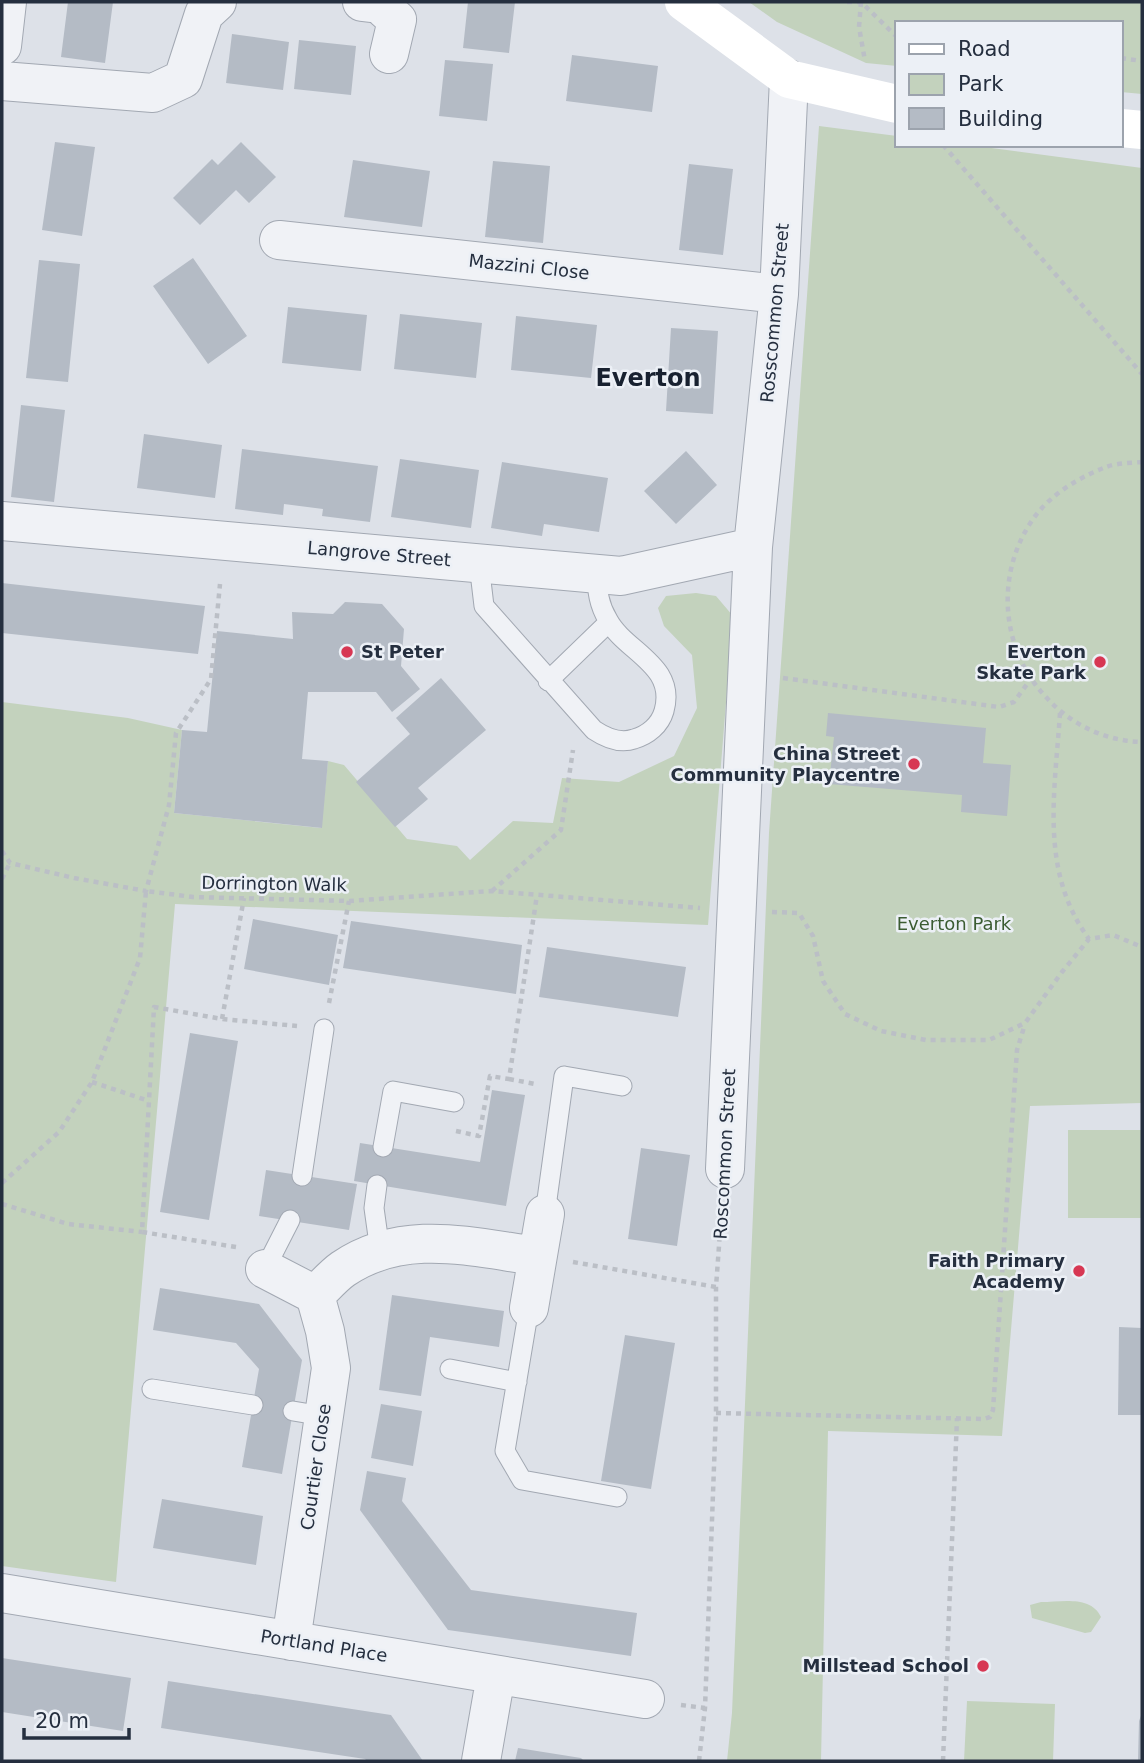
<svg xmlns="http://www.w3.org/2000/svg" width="1144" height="1763" font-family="'DejaVu Sans',sans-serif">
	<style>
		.green { fill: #c3d2bd }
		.building { fill: #b4bbc5 }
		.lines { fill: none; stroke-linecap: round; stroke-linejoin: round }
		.lane-casing { stroke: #a2a8b2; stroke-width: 21 }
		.street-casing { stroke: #a2a8b2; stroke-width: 40 }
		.path { stroke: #bbbfc6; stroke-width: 4.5; stroke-dasharray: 5 5; stroke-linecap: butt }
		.lane { stroke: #f0f2f6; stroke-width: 19 }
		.street { stroke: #f0f2f6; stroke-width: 38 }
		.secondary { stroke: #fff; stroke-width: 38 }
		.poi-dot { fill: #d73753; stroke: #ecf0f6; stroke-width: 2.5 }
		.labels { text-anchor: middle; stroke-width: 5; stroke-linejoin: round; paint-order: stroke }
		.street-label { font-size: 18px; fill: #252f3f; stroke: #ecf0f6 }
		.poi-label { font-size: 18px; font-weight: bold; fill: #252f3f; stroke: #ecf0f6; text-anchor: end }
		.park-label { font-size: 18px; fill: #3b5c32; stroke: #ecf0f6 }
		.district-label { font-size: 24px; font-weight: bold; fill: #182130; stroke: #ecf0f6 }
	</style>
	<rect width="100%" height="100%" fill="#dde1e8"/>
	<!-- green -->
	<path class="green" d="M749 2H1142V94L1121 92V23H897V66L866 63 777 22Z
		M819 126 897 136V145H969L1142 168V1103L1030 1106 1002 1436 828 1431 821 1761H727L732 1713 769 833Z
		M696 593 716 596 733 616 708 925 175 904 116 1582 2 1566V702L128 718 182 730 174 813 321 828 328 761 344 765 407 839 457 846 470 860 513 821 553 823 562 778 619 782 674 756 697 708 692 655 664 626 658 608 666 596Z
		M1068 1130H1142V1218H1068Z
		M1041 1602C1061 1602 1091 1595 1101 1617L1091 1632 1085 1633 1032 1618 1030 1605Z
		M967 1701 1055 1704 1053 1761H964Z"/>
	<!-- building -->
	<path class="building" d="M68 2H113L105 63 61 57Z
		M468 2H515L509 53 463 48Z
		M232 34 289 42 283 90 226 83Z
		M299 40 356 46 351 95 294 89Z
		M572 55 658 66 652 112 566 101Z
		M445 60 493 64 487 121 439 116Z
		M55 142 95 147 82 236 42 230Z
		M241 142 276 177 249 203 236 190 200 225 173 198 212 159 218 165Z
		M353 160 430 171 422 227 344 217Z
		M493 161 550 166 543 243 485 237Z
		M689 164 733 169 723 255 679 250Z
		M193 258 247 336 208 364 153 286Z
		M39 260 80 264 68 382 26 378Z
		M288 307 367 315 361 371 282 363Z
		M400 314 482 323 476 378 394 369Z
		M516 316 597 325 591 378 511 370Z
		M671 328 718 331 713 414 666 411Z
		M21 405 65 410 54 502 11 497Z
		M144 434 222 445 215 498 137 488Z
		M242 449 378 466 370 522 322 516 323 509 284 504 283 515 235 509Z
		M686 451 717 485 676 524 644 491Z
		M400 459 479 470 471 528 391 517Z
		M502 462 608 478 599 532 544 524 542 536 491 528Z
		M2 583 205 606 198 654 2 633Z
		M345 602 382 604 404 629 401 666 420 689 392 712 376 692H308L302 759 328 761 322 828 174 813 182 730 207 732 217 631 293 639 292 612 333 614Z
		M441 678 486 730 418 788 428 799 395 827 356 782 410 734 396 718Z
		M828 713 986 728 983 763 1011 765 1007 816 961 812 962 795 829 784 834 737 826 736Z
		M253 919 338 935 329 985 244 969Z
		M351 921 522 945 516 994 343 968Z
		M547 947 686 967 678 1017 539 997Z
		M190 1033 238 1041 209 1220 160 1212Z
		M492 1090 525 1095 506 1206 354 1181 360 1143 480 1162Z
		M641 1148 690 1155 677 1246 628 1239Z
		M266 1170 357 1184 349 1230 259 1216Z
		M160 1288 259 1304 302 1360 282 1474 242 1467 259 1369 236 1343 153 1330Z
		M392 1295 504 1311 499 1347 430 1337 421 1396 379 1390Z
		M1119 1327 1142 1328V1415H1118Z
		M625 1335 675 1343 651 1489 601 1481Z
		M381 1404 422 1411 413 1466 371 1458Z
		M367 1471 406 1478 402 1501 471 1590 637 1613 631 1656 448 1630 360 1510Z
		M162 1499 263 1516 256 1565 153 1548Z
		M2 1658 131 1678 123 1731 2 1712Z
		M168 1681 391 1715 423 1761H367L365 1759 161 1728Z
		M1142 1713V1761H1138L1139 1721Z
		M518 1748 581 1758 584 1761H515Z"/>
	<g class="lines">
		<!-- lane casing -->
		<g class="lane-casing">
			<path id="lane" d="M479 564 484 606 594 730C606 738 620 744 634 739 648 735 660 725 664 711 677 665 625 652 608 620 599 605 597 591 597 574
				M548 681 609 622
				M383 1147 393 1091 454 1102
				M302 1176 324 1029
				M377 1185 374 1208 380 1251
				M545 1214 564 1076 622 1086
				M265 1269 290 1220
				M529 1308 505 1451 522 1480 617 1497
				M450 1369 517 1382
				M152 1389 253 1405
				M293 1411 323 1416"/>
		</g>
		<!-- street casing -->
		<g class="street-casing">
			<path id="street" d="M362 2 379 4 397 20 389 54
				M2 46 7 2
				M2 81 153 93 183 79 204 14 217 2
				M279 240 779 294
				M2 521 621 576 753 547
				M725 1169 753 547 779 294 789 79
				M265 1269 315 1295 325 1331 331 1368 291 1641
				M315 1295C324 1287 333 1276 343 1269 404 1228 470 1247 537 1256
				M529 1308 545 1214
				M2 1593 645 1699
				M481 1761 496 1675"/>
		</g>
		<!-- path -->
		<path class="path" d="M847 2H861L897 37
			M861 2 859 27 865 61
			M1121 58 1142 61
			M943 145 1142 374
			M1142 462C1131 463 1116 463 1106 467 1080 477 1053 493 1036 515 995 569 999 647 1045 696 1070 724 1104 741 1142 742
			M783 678 999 707 1014 702 1030 680
			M1060 713C1055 792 1039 871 1089 939
			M2 851 10 863 74 878 146 891 169 805 176 733 211 679 220 584
			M2 879 10 863
			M492 891 561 830 573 750
			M772 912 799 913 813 936 823 981 845 1014 881 1031 926 1040H989L1025 1023 1062 972 1089 939 1113 935 1142 947
			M329 1003 349 901
			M222 1019 244 898
			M509 1079 535 1084
			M92 1082 149 1101
			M456 1131 479 1136 490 1076 509 1079 537 895
			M2 1183 59 1132 92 1082 140 958 146 891 193 897 349 901 491 891 700 908
			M2 1204 68 1224 142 1232
			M236 1247 142 1232 154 1007 222 1019 297 1026
			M573 1262 716 1287
			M716 1413 984 1419 990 1417 993 1410 1017 1050 1025 1024
			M681 1705 705 1708
			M699 1761 705 1708 716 1413V1287L722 1205
			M943 1761 957 1418"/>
		<!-- lane -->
		<use href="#lane" class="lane"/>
		<!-- street -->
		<use href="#street" class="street"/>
		<!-- secondary -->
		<path class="secondary" d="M684 2 789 79 897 104
			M1121 128 1142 130"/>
	</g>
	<!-- markers -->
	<g class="poi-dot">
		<circle cx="347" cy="652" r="7"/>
		<circle cx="1100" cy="662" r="7"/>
		<circle cx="914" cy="764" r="7"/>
		<circle cx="1079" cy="1271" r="7"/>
		<circle cx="983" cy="1666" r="7"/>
	</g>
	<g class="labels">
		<!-- street labels -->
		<g class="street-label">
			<text transform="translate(529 267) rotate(6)" y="6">Mazzini Close</text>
			<text transform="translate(775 313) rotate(-85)" y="6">Rosscommon Street</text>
			<text transform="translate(379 554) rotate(5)" y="6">Langrove Street</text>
			<text transform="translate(274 884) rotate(1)" y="6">Dorrington Walk</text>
			<text transform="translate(725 1154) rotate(-87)" y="6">Roscommon Street</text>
			<text transform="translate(316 1467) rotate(-82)" y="6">Courtier Close</text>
			<text transform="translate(324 1646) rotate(9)" y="6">Portland Place</text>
		</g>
		<!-- poi labels -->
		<g class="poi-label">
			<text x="361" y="658" text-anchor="start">St Peter</text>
			<text x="1086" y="658">Everton<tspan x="1086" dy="21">Skate Park</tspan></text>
			<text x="900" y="760">China Street<tspan x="900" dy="21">Community Playcentre</tspan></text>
			<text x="1065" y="1267">Faith Primary<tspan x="1065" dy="21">Academy</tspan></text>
			<text x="969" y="1672">Millstead School</text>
		</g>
		<!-- park labels -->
		<g class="park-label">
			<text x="954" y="930">Everton Park</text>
		</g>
		<!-- district labels -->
		<g class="district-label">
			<text x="648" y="386">Everton</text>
		</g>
	</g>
	<!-- border -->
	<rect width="1144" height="1763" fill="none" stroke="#252f3f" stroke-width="7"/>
	<!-- legend -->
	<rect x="895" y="21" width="228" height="126" fill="#ecf0f6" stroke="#9ca3ad" stroke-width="2"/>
	<rect x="909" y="44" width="35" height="10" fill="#ffffff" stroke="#9ca3ad" stroke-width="2"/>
	<text x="958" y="56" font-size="21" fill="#252f3f">Road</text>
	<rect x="909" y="74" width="35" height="21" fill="#c3d2bd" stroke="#9ca3ad" stroke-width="2"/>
	<text x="958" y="91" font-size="21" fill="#252f3f">Park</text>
	<rect x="909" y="108" width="35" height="21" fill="#b4bbc5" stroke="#9ca3ad" stroke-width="2"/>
	<text x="958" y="126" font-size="21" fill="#252f3f">Building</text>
	<!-- scale -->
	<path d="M24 1728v10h105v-10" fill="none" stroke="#252f3f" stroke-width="3.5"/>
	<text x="35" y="1728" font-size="21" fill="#252f3f" stroke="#ecf0f6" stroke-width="5" paint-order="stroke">20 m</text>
</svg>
